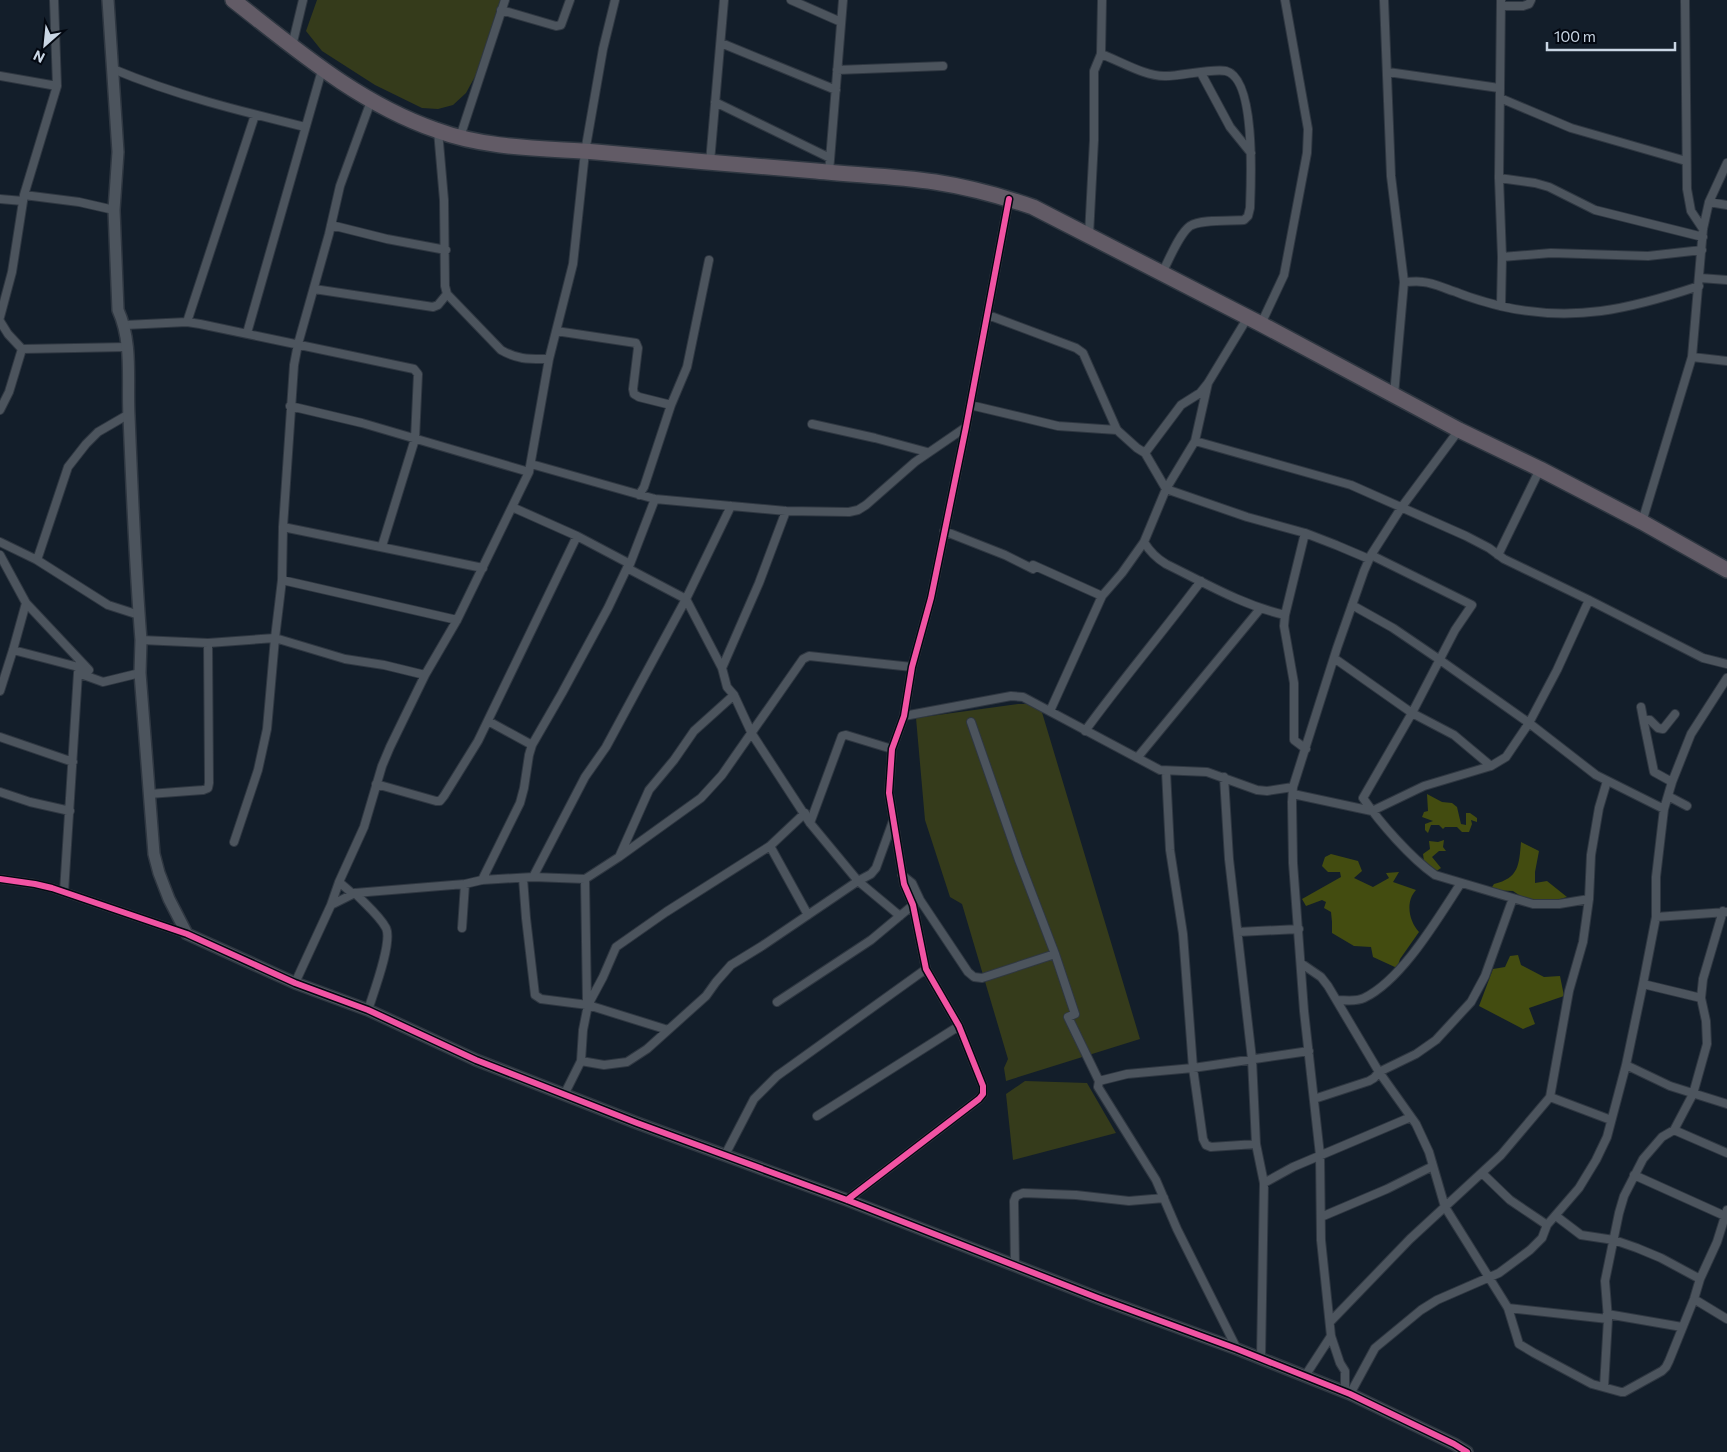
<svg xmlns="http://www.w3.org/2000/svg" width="1727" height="1452" font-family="Commissioner,sans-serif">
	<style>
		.green { fill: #353b1b }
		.forest { fill: #434c10 }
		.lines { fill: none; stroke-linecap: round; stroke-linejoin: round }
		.street-casing { stroke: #2f3741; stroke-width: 10 }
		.secondary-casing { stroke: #2f3741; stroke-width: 14 }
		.highway-casing { stroke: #2f3741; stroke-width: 18 }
		.street { stroke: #4c545d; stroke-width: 8 }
		.secondary { stroke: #4c545d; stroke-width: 11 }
		.highway { stroke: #625b66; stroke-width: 15 }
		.cycleway-casing { stroke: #030811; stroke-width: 9 }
		.cycleway { stroke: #f153a3; stroke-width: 6 }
	</style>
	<rect width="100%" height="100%" fill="#131e2a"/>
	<!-- green -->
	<path class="green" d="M317 0H502L478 71 466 93 453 105 438 109 422 108 375 85 322 51 306 31Z
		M1018 704H1032L1041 709 1140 1039 1006 1081 1004 1068 1008 1059 962 904 950 897 925 820 916 718Z
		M1025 1081 1087 1083 1116 1133 1013 1160 1006 1094Z"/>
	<!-- forest -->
	<path class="forest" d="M1427 794 1442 802 1452 803 1457 807 1461 824 1466 825V813H1470L1477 818V822L1471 820 1472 824 1469 832H1462L1457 827H1445L1443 829 1439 825H1431L1428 833 1425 830V824L1433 821 1422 817 1424 812 1428 811Z
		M1444 840 1443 847 1446 851H1439L1432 857 1441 868 1435 872 1424 861 1423 854 1430 849 1429 841 1438 842Z
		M1521 842 1539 851 1535 872V883L1547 881 1567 897 1550 902 1528 901 1513 891 1490 890 1494 884C1519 878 1519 865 1521 842Z
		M1331 854 1358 861 1362 871 1354 878 1373 887 1389 878 1386 873 1399 872 1393 882 1416 890C1405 902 1409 921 1419 932L1400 959 1397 968 1373 957 1371 947 1354 946 1332 933V922L1331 912 1324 908 1326 902 1322 900 1306 906 1302 899 1341 877 1340 872H1328L1322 866 1325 857Z
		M1518 955 1521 965 1544 977 1560 976 1564 996 1529 1008 1535 1024 1523 1029 1479 1006 1493 969 1505 967 1510 956Z"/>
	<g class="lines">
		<!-- street casing -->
		<g class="street-casing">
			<path id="street" d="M791 0 841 22
				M1384 0 1391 176 1404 282 1394 395
				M1501 0 1499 178 1502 257 1501 306
				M1685 0 1687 189 1691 211 1703 229
				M1501 6H1523L1529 4 1531 0
				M501 10 556 26 561 25 570 0
				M721 43 836 90
				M292 46 303 0
				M1101 54C1120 61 1146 77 1166 76 1180 76 1214 68 1226 71 1256 79 1251 182 1250 208L1248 216 1244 220C1230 221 1201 219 1190 226 1179 234 1169 260 1162 273
				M113 69C175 95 240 111 305 127
				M837 70 943 66
				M1388 72 1499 88
				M1201 73 1230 127 1251 153
				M0 76 57 86
				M1500 98 1571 128 1686 161
				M715 102 830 158
				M438 131 444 200 445 286 447 294 501 350C518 360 530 359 549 359
				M460 137 505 0
				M710 162 724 0
				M829 172 843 0
				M1499 178 1535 183 1549 187 1595 210 1703 237
				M24 195 79 202 114 210
				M0 199 23 201
				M1709 202 1727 205
				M331 225 387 239 446 250
				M1089 235 1094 140V71L1101 54 1102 0
				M1502 257 1551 253 1648 256 1702 250
				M1700 278 1727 280
				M1404 282C1410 282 1417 281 1423 282 1435 283 1445 289 1456 292 1470 298 1485 302 1500 306 1573 323 1630 309 1699 286
				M314 289 433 307 438 305 447 294
				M988 315 1076 348 1083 353 1117 430 1137 448 1145 453 1166 489 1247 517 1305 533 1336 545 1369 559
				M0 317 12 272 24 195 57 86 54 0
				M0 321 8 334 22 349 127 347
				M187 322 255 115
				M1261 324 1284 275 1307 153 1308 129 1285 0
				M125 325 187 322 200 324 414 369 418 374 415 439 382 546
				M556 331 636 343 638 348 633 389 634 394 639 397 671 405
				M247 333 322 70
				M1692 357 1727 361
				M970 405 1058 426 1117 430
				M290 406 362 423 529 472
				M0 410 9 392 22 349
				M812 424 875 438 927 452
				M1195 441 1351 485 1466 536 1489 548 1504 559 1589 600 1703 658 1727 664
				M1145 453 1181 405 1200 393 1208 383 1248 317
				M531 464 655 499 786 511 849 512 858 510 866 505 915 462 966 427
				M639 495 644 487 671 405 687 367 709 260
				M512 507 577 536 630 564 627 568 686 599 722 668 727 687 734 695 752 734 810 823 858 881 900 916
				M1642 522 1692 357 1703 229 1709 202 1727 163
				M283 527 483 568
				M944 531 1005 555 1033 569V565L1102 596
				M1305 533 1285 615 1284 626 1294 683V740L1306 749
				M0 542 37 560 108 605 139 615
				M1144 542C1150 552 1156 558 1166 564 1205 583 1242 605 1285 615
				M0 555 26 603 89 670 78 673 103 682 140 673
				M1371 555 1472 605 1455 630 1412 713 1363 798C1380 823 1411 858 1435 875L1533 904H1559L1589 899
				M1498 555 1540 469
				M37 560 68 467 86 444 98 432 129 414
				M630 564 655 499
				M282 580 457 620
				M1352 605 1393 628 1440 660 1529 723 1596 775 1664 809
				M141 640 208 643 275 638 345 659 384 665 425 675
				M13 650 86 669
				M1334 658 1412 713 1454 735 1491 766
				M722 668 759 583 786 511
				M0 691 13 650 26 603
				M1641 707 1644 723
				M1050 711 1102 596 1122 573 1144 542 1166 489 1195 441 1208 383
				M904 716 1011 696 1023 697 1160 770 1207 772 1257 790 1267 791 1293 787
				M488 721 532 745
				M971 722 1019 860 1055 954 1075 1014 1068 1017 1099 1081 1098 1087 1156 1180 1177 1229 1237 1349
				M1085 731C1122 680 1163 632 1201 581
				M0 737 73 762
				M1137 758 1260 609
				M1166 771 1170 850 1183 934 1193 1068 1203 1139 1206 1145 1211 1147 1256 1144
				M1224 777 1229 859 1252 1059 1256 1144 1264 1183 1261 1358
				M1672 782 1654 772 1644 723 1647 720H1650L1658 728 1663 729 1675 714
				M376 784 436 801H440L444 796 478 741 577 536
				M0 792 30 802 70 811
				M149 794 203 790 208 788 209 783 208 643
				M1293 794 1372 811 1424 786 1491 766 1506 757 1529 723 1557 670 1589 600
				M1668 796 1687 806
				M810 823 842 736 846 735 892 749
				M234 842 258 770 267 729 275 638 282 580 283 527 294 365 298 344 329 234 340 186 371 101
				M770 846 808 915
				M620 855 649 790 674 760 694 731 734 695
				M902 875 912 883 920 900 968 972 974 977 982 978 1055 954
				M533 877 585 777 606 747 686 599 731 506
				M523 878 526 918 535 995 541 999 588 1005 668 1030
				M0 879 35 884 52 888 187 934
				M585 879 587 1003
				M482 880 520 803 524 788 529 755 532 745 562 693 608 608 627 568
				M339 882 353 894
				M64 892 78 673
				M355 893C365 904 379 915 386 928 393 942 373 994 368 1010
				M331 905 355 893 465 884 482 880 533 877 585 879 619 857 701 798 722 775 803 659 809 656 912 667
				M1656 917 1727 912
				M462 928 465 884
				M1238 932 1299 929
				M1302 964 1321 977 1328 986 1379 1072 1416 1124 1429 1152 1445 1207 1508 1308 1519 1344 1534 1353 1592 1384 1621 1392H1624L1662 1371 1666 1367 1669 1361 1694 1299 1700 1279 1717 1242 1727 1210
				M295 983 331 905 339 882 364 827 382 766 390 747 425 675 457 620 529 472 549 359 573 264 585 152 603 49 615 0
				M1643 984 1701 998
				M1337 1000C1346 1000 1356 1002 1364 998 1402 980 1438 918 1461 883
				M777 1002 871 940 913 905
				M581 1061 583 1030 588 1005 603 977 616 947 666 912 770 846 805 813
				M1626 1065 1670 1086 1727 1104
				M1099 1081 1127 1074 1193 1068 1309 1051
				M565 1093 581 1061 604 1065 627 1062 647 1049 706 996 716 982 731 965 762 946 858 881 871 874 876 868 893 821
				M1550 1097 1611 1120
				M1314 1099 1369 1081 1374 1078 1379 1072 1416 1054 1436 1040 1471 1002 1485 976 1513 898
				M817 1116 959 1026
				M1674 1130 1727 1153
				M725 1155 754 1099 777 1076 926 969
				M1482 1173 1510 1200 1547 1225
				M1634 1175 1725 1216
				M1264 1183 1293 1167 1411 1117
				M847 1200 979 1099 983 1094V1086L959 1026 926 969 913 905 904 884 889 793 892 749 904 716 912 667 931 598 966 427 1009 199
				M1556 1216 1581 1235 1614 1240 1637 1248 1661 1258 1700 1279
				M1321 1217 1387 1189 1433 1166
				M1015 1266 1014 1201 1016 1196 1023 1193 1076 1195 1129 1201 1164 1198
				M1694 1299 1727 1319
				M1508 1308 1608 1319
				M1607 1314 1682 1327
				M1330 1322 1410 1239 1501 1155 1550 1097 1569 991 1583 942 1589 899 1591 855 1599 808 1607 781
				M1305 1376 1331 1336
				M1604 1387 1608 1319 1605 1281 1619 1213 1624 1196 1643 1159 1662 1137 1674 1130 1693 1094 1707 1044 1706 1021 1701 998 1703 979 1723 911
				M1345 1392V1371L1340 1363 1331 1336 1321 1240 1320 1155 1304 1011 1293 863 1292 802 1293 787 1337 648 1364 571 1371 555 1401 508 1459 430
				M1350 1394 1375 1348 1421 1310 1437 1300 1499 1273 1530 1250 1542 1238 1547 1225 1579 1188 1596 1160 1607 1137 1626 1065 1643 984 1656 917V877L1664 809 1672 782 1691 734 1727 678"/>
		</g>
		<!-- secondary casing -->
		<g class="secondary-casing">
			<path id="secondary" d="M108 0 118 152 114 210 118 310C133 343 127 381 129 416 132 490 135 565 141 640L140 673 154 854 159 873 169 899 187 934 295 983 368 1010 476 1060 637 1123 847 1200 1098 1298 1237 1349 1350 1394 1454 1444 1467 1452"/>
		</g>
		<!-- highway casing -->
		<g class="highway-casing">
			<path id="highway" d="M233 0C297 50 358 103 436 130 487 149 542 148 596 152 669 159 743 165 816 171 855 175 896 176 935 182 968 187 1001 196 1033 207L1261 324 1459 430 1540 469 1642 522 1727 570"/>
		</g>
		<!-- street -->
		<use href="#street" class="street"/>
		<!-- secondary -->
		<use href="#secondary" class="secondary"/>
		<!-- highway -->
		<use href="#highway" class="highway"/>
		<!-- cycleway casing -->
		<g class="cycleway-casing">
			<path id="cycleway" d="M0 879 35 884 52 888 187 934 295 983 368 1010 476 1060 637 1123 847 1200 1098 1298 1237 1349 1350 1394 1454 1444 1467 1452
				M847 1200 979 1099 983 1094V1086L959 1026 926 969 913 905 904 884 889 793 892 749 904 716 912 667 931 598 966 427 1009 199"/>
		</g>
		<!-- cycleway -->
		<use href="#cycleway" class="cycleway"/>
	</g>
	<!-- north arrow -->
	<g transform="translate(45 45) rotate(207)" stroke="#030811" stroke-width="4" paint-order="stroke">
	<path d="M0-4L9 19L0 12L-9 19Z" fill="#c9d6e4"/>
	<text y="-8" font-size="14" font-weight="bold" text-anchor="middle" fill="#c9d6e4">N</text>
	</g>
	<!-- scale -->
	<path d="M1547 42v8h128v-8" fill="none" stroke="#c9d6e4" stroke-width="2.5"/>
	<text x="1554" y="42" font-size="15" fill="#c9d6e4" stroke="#030811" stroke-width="4" paint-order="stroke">100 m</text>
</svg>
